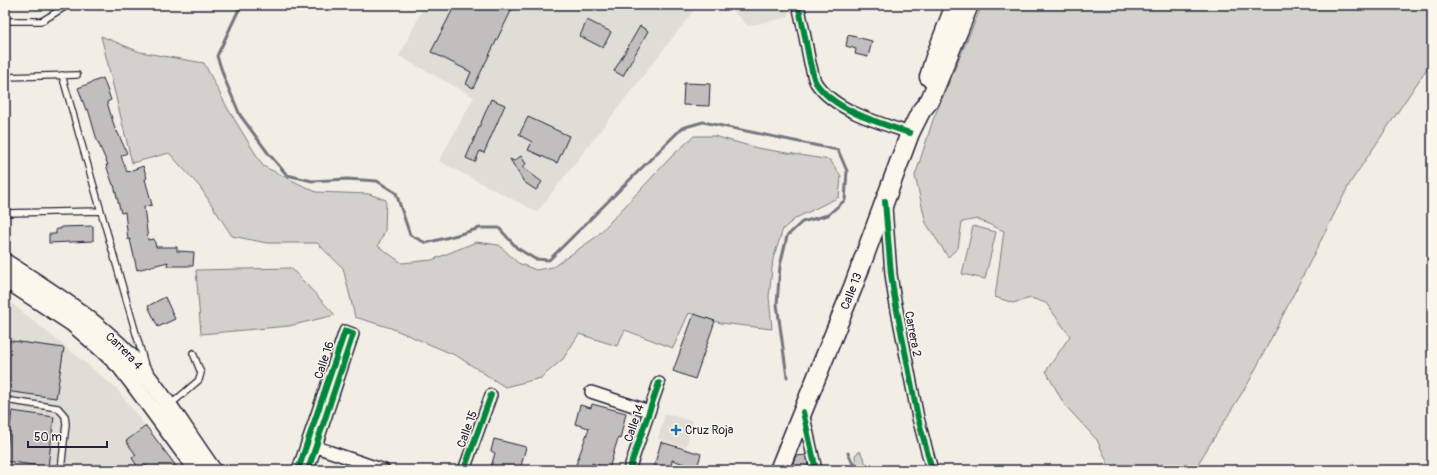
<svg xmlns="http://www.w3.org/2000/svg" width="1437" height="475" font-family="Pangolin,sans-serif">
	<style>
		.built { fill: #e0dcd6 }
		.green { fill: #d4d1cc; stroke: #7b7a84 }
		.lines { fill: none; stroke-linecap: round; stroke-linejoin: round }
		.stream { stroke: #76747f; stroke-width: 3 }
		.building { fill: #c2bebe; stroke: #22223b }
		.lane-casing { stroke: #22223b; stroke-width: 8 }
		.street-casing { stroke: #22223b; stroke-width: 14 }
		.secondary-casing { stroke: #22223b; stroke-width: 19 }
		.primary-casing { stroke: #22223b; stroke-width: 21 }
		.lane { stroke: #fbf7ec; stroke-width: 5.5 }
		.street { stroke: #fbf7ec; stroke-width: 11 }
		.secondary { stroke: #fbf7ec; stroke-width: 16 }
		.primary { stroke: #fbf7ec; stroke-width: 18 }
		.cycleway-casing { stroke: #fbf7ec; stroke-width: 8 }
		.cycleway { stroke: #00873e; stroke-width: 6 }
		.poi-dot { fill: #1f6fb2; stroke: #fbf7ec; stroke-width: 1.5 }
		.labels { text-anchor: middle; stroke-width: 3; stroke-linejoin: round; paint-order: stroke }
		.street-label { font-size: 12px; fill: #22223b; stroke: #fbf7ec }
		.poi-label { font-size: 12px; fill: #22223b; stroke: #fbf7ec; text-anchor: start }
	</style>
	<rect width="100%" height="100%" fill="#f2eee5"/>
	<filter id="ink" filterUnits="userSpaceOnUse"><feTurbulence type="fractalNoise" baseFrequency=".025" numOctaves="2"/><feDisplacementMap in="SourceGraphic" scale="8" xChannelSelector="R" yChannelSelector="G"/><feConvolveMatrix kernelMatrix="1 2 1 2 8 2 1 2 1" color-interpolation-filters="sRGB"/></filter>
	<g filter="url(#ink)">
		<!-- built -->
		<path class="built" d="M425 5H698L537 212 439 161 474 97 399 56Z
			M727 5H786L789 17 748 26Z
			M5 298 116 388 179 470H5Z
			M665 414 693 421 686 447 658 439Z"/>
		<!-- green -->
		<path class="green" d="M982 5H1432V61L1350 183 1250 380 1194 470H1111L1097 440 1064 404 1046 371 1070 336 1046 303 1031 298 1013 303 995 297 1004 231 977 219 962 222 958 248 948 257 926 223 915 176 933 120Z
			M101 36 140 52 204 63 228 109 263 166 316 192 369 194 386 200 385 231 378 246 402 263 432 260 476 242 499 245 518 263 536 270 553 267 596 237 672 156 694 136H714L757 148 830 160 841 176 839 197 796 218 783 229 773 259 769 297 772 329 721 323 689 313 673 348 625 330 617 346 579 334 563 359 541 378 505 387 457 356 391 328 355 317 343 268 317 243H267L232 236 200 187 169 153 132 163Z
			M973 226 996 232 985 279 962 274Z
			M291 268 335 315 289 326 201 334 196 270Z
			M860 451 869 470H856L855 455Z"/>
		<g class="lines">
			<!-- stream -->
			<path class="stream" d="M241 5 217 56 225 80 240 115 268 153 287 175 312 181 347 179 377 181 396 193 410 235 426 243 457 235 480 228H499L517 248 535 259 549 260 682 128 703 122 838 150 847 171 845 200 828 215 802 222 787 236 780 266 777 304 787 377
				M848 453 856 470"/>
		</g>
		<!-- building -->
		<path class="building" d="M455 5H514L473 88 466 84 471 72 431 52Z
			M587 20 611 32 603 48 580 36Z
			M640 26 648 31 623 76 614 71Z
			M848 35 872 41 868 57 855 54 856 49 846 46Z
			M103 78 111 100 107 102 116 132 117 131 127 153 121 156 127 172 143 166 147 178 145 179 152 205 144 207 148 240 154 239 156 247H177V251L194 252 193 266H167L168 262 137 270 130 239 128 240 125 212 121 213 114 185H113L106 165H108L97 140 88 109 86 110 78 88Z
			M684 83 710 84 709 106 683 105Z
			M491 99 505 105 484 153 480 151 475 162 466 158Z
			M528 117 569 136 557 163 528 150 532 142 519 135Z
			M521 156 526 164 522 167 542 182 536 190 524 182 510 159 514 161Z
			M93 226V241L49 243V234H56V229H61V227Z
			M165 297 175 319 158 327 148 306Z
			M694 314 715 321 695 379 673 371Z
			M5 340 64 348 56 398 5 391Z
			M592 404 626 413 620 439 618 438 609 469 592 463 591 470H574L589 428 575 424 580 405 591 408Z
			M12 411 54 417 48 467 5 461Z
			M146 426 179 470H149L146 465 140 470 132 458 136 455 126 441Z
			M494 439 526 447 520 470H490L495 453 491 451Z
			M661 442 701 454 697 468 672 460 671 470H653Z
			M806 455 809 470H793V464L796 456Z"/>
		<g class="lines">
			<!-- lane casing -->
			<g class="lane-casing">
				<path id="lane" d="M5 21H42L68 5
					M62 75 145 365
					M5 77 77 75
					M5 213 101 211
					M5 400 58 408 65 416 66 424 61 470
					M170 405 199 380 201 373 193 353"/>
			</g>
			<!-- street casing -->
			<g class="street-casing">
				<path id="street" d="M798 5C803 24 806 43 810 63 812 69 813 78 816 83 835 111 880 123 910 133
					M886 207 891 274 894 295 918 418 932 470
					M591 392 649 411
					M803 412 816 470
					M316 447 384 470
					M298 470 345 331 353 334 308 470
					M464 470 491 395
					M629 470 659 383"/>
			</g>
			<!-- secondary casing -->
			<g class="secondary-casing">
				<g id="secondary">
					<path id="s1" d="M5 262C51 291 103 324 139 366 166 398 188 435 213 470"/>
					<path d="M5 279 72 323 102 349 120 366 133 383 197 470"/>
				</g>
			</g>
			<!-- primary casing -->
			<g class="primary-casing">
				<g id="primary">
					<path d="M929 77 934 60 955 5"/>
					<path id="s2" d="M779 470 853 287 910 133 921 111 930 100 969 5"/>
				</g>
			</g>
			<!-- lane -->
			<use href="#lane" class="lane"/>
			<!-- street -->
			<use href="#street" class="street"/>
			<!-- secondary -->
			<use href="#secondary" class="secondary"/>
			<!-- primary -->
			<use href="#primary" class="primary"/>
			<!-- cycleway casing -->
			<g class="cycleway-casing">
				<path id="cycleway" d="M798 5C803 24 806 43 810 63 812 69 813 78 816 83 835 111 880 123 910 133
					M885 201 891 274 894 295 918 418 932 470
					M803 412 816 470
					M298 470 345 331 353 334 308 470
					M464 470 491 395
					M629 470 659 383"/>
			</g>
			<!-- cycleway -->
			<use href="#cycleway" class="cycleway"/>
		</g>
	</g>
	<!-- markers -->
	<path class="poi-dot" d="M674 424h4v4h4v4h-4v4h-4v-4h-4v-4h4z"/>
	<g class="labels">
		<!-- street labels -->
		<g class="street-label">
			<text dy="4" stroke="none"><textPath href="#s2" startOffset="193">Calle 13</textPath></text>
			<text transform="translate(913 334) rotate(79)" y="4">Carrera 2</text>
			<text dy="4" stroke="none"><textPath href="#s1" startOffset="149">Carrera 4</textPath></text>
			<text transform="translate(324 360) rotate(-72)" y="4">Calle 16</text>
			<text transform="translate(634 423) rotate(-71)" y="4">Calle 14</text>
			<text transform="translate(467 429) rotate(-70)" y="4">Calle 15</text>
		</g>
		<!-- poi labels -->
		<g class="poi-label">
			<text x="685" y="434">Cruz Roja</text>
		</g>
	</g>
	<!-- margin -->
	<rect width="1437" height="475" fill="none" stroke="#fbf7ec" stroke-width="20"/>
	<rect x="10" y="10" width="1417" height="455" fill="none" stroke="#22223b" stroke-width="1.5" filter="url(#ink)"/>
	<!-- scale -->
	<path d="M28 441v6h79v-6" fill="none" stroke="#22223b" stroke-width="2"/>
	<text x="34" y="441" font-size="12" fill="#22223b" stroke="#fbf7ec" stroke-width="3" paint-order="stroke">50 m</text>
</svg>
